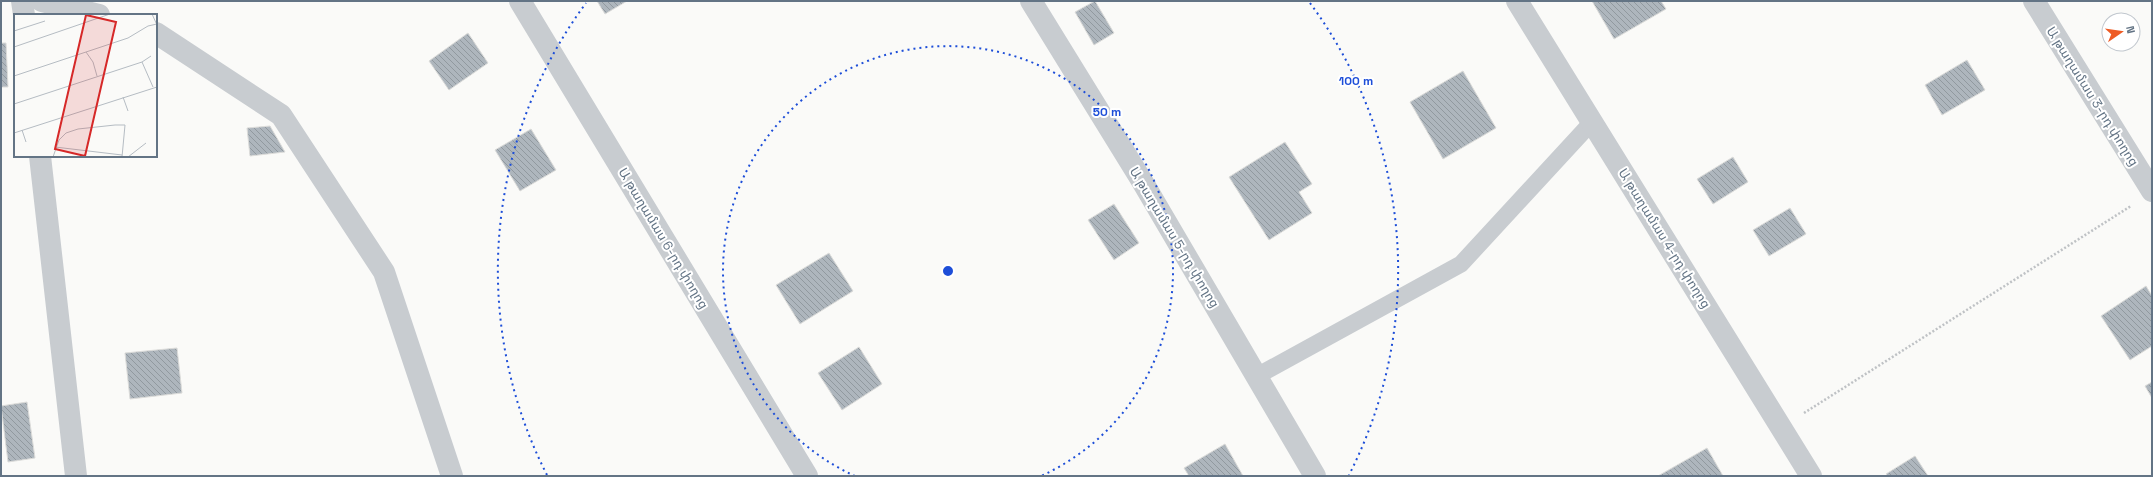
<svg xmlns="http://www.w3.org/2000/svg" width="2153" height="477" font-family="'Space Grotesk','Noto Sans Armenian',sans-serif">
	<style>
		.building { fill: url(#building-back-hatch); stroke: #dcdcda }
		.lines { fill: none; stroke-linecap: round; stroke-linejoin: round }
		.path { stroke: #bfc2c5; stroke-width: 2.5; stroke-dasharray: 2 2; stroke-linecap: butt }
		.service { stroke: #c8ccd0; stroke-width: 17 }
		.minor { stroke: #c8ccd0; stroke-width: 22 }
		.ring { fill: none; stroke: #1d4ed8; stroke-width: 2; stroke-dasharray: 2 4 }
		.labels { text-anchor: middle; stroke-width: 4; stroke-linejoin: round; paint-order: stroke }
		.street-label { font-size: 13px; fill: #637485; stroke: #fff }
		.inset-road { fill: none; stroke: #b5bcc3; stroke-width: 1 }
		.view { fill: #d62828; fill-opacity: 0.15; stroke: #d62828; stroke-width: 2 }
		.inset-edge { fill: none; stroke: #637485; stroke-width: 2 }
		.centre { fill: #1d4ed8; stroke: #fff; stroke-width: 2 }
		.ring-label { font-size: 12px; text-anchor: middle; font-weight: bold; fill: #1d4ed8; stroke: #fff; stroke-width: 4; stroke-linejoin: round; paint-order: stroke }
	</style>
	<defs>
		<pattern id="building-back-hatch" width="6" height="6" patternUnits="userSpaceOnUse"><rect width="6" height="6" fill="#aeb6bd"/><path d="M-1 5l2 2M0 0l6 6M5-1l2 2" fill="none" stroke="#91999f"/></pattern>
	</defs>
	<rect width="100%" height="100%" fill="#fafaf8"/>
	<!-- building -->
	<path class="building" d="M597 1H627L605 14Z
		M1095 1 1114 33 1094 45 1075 12Z
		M1592 1H1661L1666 9 1614 39Z
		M468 33 488 63 449 90 429 61Z
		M1 43H6L8 87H1Z
		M1967 60 1985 90 1942 115 1925 85Z
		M1463 71 1496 128 1443 159 1410 102Z
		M270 126 285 152 250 156 247 128Z
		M531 129 556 170 520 191 495 150Z
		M1285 142 1312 184 1299 192 1312 213 1269 240 1229 177Z
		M1733 157 1748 182 1713 204 1697 179Z
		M1114 204 1139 243 1114 260 1088 220Z
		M1790 208 1806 234 1769 256 1753 230Z
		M829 253 853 291 800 324 776 285Z
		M2146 286 2152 296V346L2130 360 2101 316Z
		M859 347 882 384 842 410 818 373Z
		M177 348 182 393 130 399 125 353Z
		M2152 382V398L2145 386Z
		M27 402 35 458 8 462 1 406Z
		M1225 444 1243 476H1189L1184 468Z
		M1707 448 1723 476H1658Z
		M1915 456 1928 476H1888L1886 474Z"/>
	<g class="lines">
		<!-- path -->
		<path class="path" d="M1804 413 2131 206"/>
		<!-- service -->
		<path class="service" d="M1257 376 1461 264 1592 122"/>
		<!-- minor -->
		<path class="minor" d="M22 1 24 15
			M42 1 99 15
			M520 1 807 476
			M1031 1 1142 181 1315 476
			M1517 1 1811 476
			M2034 1 2152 191
			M156 33 281 115 384 272 452 476
			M40 156 76 476"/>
	</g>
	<!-- distance rings -->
	<g class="ring">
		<path d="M855 476A225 225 0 1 1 1041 476"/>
		<path d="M547 475A450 450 0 0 1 586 3M1310 3A450 450 0 0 1 1349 475"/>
	</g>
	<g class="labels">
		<!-- street labels -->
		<g class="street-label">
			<text transform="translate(2093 96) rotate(58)" y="5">Ա թաղամաս 3-րդ փողոց</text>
			<text transform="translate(1175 237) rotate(59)" y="5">Ա թաղամաս 5-րդ փողոց</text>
			<text transform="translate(664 238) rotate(59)" y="5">Ա թաղամաս 6-րդ փողոց</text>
			<text transform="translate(1665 238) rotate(58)" y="5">Ա թաղամաս 4-րդ փողոց</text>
		</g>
	</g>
	<!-- overview -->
	<g transform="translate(14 14)">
		<rect width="143" height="143" fill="#fafaf8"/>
		<path class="inset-road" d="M138 0 143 11M0 17 31 7M0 33 96 0M72 38 79 48 83 62M128 48 139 73M0 62 114 24 134 12 143 10M109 83 114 97M0 90 128 48 137 42M8 116 12 128M0 119 143 73M41 133 108 141M39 143 45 126 52 119 64 115 101 111H111L108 143M114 143 132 129"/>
		<path class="view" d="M72 1 102 8 71 142 41 135Z"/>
		<rect width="143" height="143" class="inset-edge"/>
	</g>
	<circle cx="948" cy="271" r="6" class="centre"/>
	<g class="ring-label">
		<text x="1356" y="85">100 m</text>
		<text x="1107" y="116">50 m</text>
	</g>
	<!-- border -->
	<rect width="2153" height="477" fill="none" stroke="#637485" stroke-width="4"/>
	<!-- north arrow -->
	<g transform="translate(2121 32) rotate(77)"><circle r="19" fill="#ffffff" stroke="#c1c7ce"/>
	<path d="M0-3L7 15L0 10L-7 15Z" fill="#ee5b24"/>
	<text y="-6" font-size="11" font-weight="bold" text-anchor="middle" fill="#637485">N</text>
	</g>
</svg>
